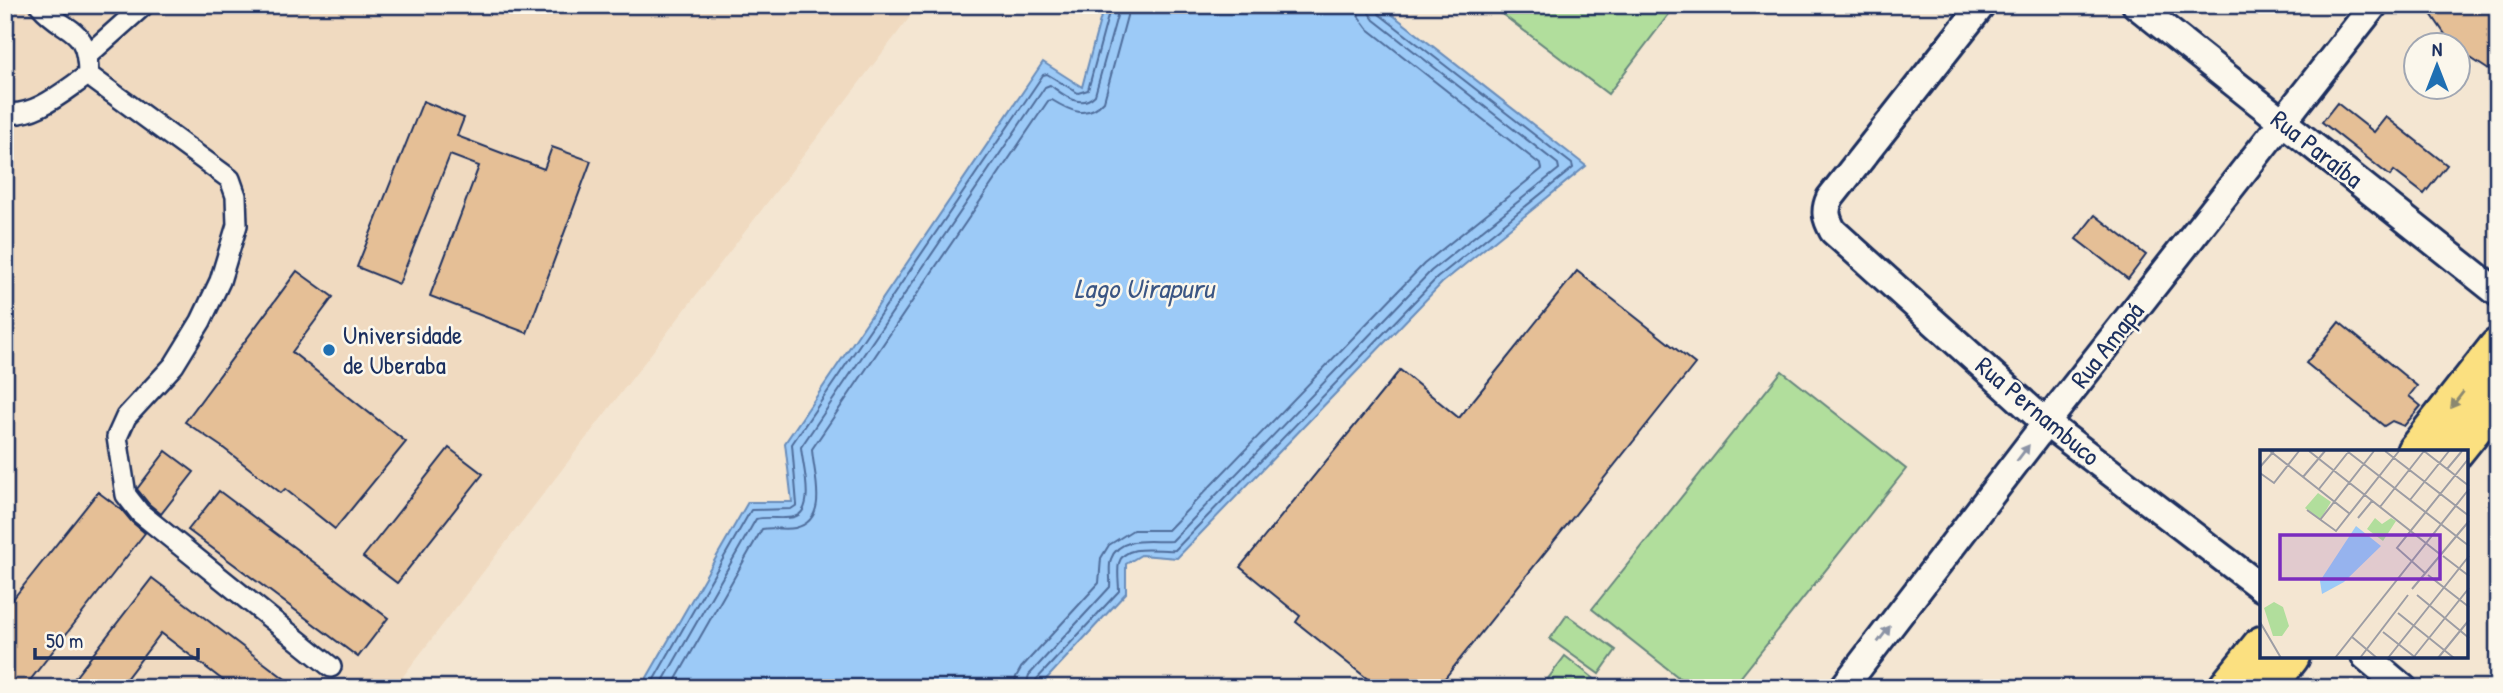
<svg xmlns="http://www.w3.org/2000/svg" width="2503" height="693" font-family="'Patrick Hand',sans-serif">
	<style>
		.built { fill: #f0dac0 }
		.green { fill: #b1de9c; stroke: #66867d; stroke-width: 2 }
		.water { fill: #9ccaf7; stroke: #688cba; stroke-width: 2 }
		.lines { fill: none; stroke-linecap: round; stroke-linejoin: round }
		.shore { stroke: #4f6d9b; stroke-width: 2 }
		.building { fill: #e5bf96; stroke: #1b2f5e; stroke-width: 2 }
		.pedestrian-casing { stroke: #1b2f5e; stroke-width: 24 }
		.minor-casing { stroke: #1b2f5e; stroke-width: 32 }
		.primary-casing { stroke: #1b2f5e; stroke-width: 44 }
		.pedestrian { stroke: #fbf7ec; stroke-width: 19 }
		.minor { stroke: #fbf7ec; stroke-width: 26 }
		.primary { stroke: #fbe080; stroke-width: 38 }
		.oneway { fill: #8b886f }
		.oneway2 { fill: #8b93a5 }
		.poi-dot { fill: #1f6fb2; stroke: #fbf7ec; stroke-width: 2.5 }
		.labels { text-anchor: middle; stroke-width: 5; stroke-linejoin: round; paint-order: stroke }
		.street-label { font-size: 26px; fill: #1b2f5e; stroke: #fbf7ec }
		.poi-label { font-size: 26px; fill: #1b2f5e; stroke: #fbf7ec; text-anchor: start }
		.water-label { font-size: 28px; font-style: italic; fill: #3b5684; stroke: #fbf7ec }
		.inset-road { fill: none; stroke: #9d9da4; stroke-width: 2 }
		.view { fill: #7b2cbf; fill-opacity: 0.15; stroke: #7b2cbf; stroke-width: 3.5 }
		.inset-edge { fill: none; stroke: #1b2f5e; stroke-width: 3.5 }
	</style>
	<rect width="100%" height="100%" fill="#f4e6d2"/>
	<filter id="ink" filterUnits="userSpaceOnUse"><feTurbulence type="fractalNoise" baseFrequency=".0143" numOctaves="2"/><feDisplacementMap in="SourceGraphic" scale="14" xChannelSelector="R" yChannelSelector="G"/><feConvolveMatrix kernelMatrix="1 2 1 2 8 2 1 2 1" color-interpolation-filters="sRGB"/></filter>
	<g filter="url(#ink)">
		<!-- built -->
		<path class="built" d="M5 5H904L913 13 394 688H5Z"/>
		<!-- green -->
		<path class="green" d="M1490 5H1676L1608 94Z
			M1782 371 1906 469 1732 688H1692L1592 609Z
			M1567 615 1616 650 1599 674 1550 639Z
			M1565 656 1597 681 1592 688H1541Z"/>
		<!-- water -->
		<path class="water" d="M1104 5H1380L1586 166 1442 283 1177 558 1141 555 1126 564V593L1038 688H641L748 502H792L785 443 1043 62 1082 87Z"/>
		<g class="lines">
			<!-- shore -->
			<path class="shore" d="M649 688 751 510 791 509 797 505 792 444 1043 75 1047 74 1078 93 1088 90 1111 5
				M659 688 756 519C768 516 782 520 794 517 817 511 802 464 801 447L1045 87 1050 85C1064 95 1080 110 1095 95L1120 5
				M671 688 762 529C773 527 785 530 795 528 831 520 813 473 812 449L1048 101 1052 100C1070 111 1087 120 1104 101L1130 5
				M1014 688 1016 677 1021 668 1099 583 1101 558 1109 545 1133 530H1168L1424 264 1542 169 1541 165 1367 28 1359 17 1357 5
				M1025 688 1029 675 1110 587C1111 579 1108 568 1111 559 1120 534 1154 543 1172 541L1431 271 1559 169 1558 164 1374 20 1369 13 1368 5
				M1034 688 1036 680 1119 591C1119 582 1117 571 1119 563 1125 542 1161 552 1175 550L1437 278 1573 168 1572 164 1379 14 1377 5"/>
		</g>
		<!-- building -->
		<path class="building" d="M2425 5H2482L2498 19V76L2469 57 2458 67V46H2453Z
			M423 101 464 118 457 136 544 169 552 147 591 161 527 333 430 296 479 166 450 155 399 284 357 267Z
			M2337 103 2374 132 2386 117 2447 165 2424 194 2394 171 2390 176 2322 122Z
			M2095 215 2146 255 2128 279 2076 239Z
			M297 271 333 297 292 352 406 442 335 529 285 489 281 493 222 447 185 422Z
			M1577 271 1695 364 1437 688H1379L1296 622 1300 616 1240 567 1400 370 1459 418Z
			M2339 322 2417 386 2409 396 2421 406 2404 426 2392 421 2384 426 2306 363Z
			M449 448 483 474 397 583 363 557Z
			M166 451 194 472 161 514 149 504 137 489Z
			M219 491 388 618 358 657 188 530Z
			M98 492 122 510 132 522 145 533 24 688H5V609Z
			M152 578 297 688H233L161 633 119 688H67Z"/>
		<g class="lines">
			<!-- pedestrian casing -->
			<g class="pedestrian-casing">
				<path id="pedestrian" d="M40 5C65 35 88 23 88 75
					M88 55 144 5
					M88 75 230 179 236 196 237 225 220 281 201 321 174 365 126 417 117 437 126 495 140 513 331 667
					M5 113C35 118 65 90 88 75"/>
			</g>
			<!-- minor casing -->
			<g class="minor-casing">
				<path id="minor" d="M1982 5 1830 198C1824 211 1826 218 1833 231L2046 423 2262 588
					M2136 5 2498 293
					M2365 656 2403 688
					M1843 688 2046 423 2374 5"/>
			</g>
			<!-- primary casing -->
			<g class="primary-casing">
				<path id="primary" d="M2416 452 2498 348
					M2453 452 2498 396
					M2228 688 2262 646
					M2265 688 2290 656"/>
			</g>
			<!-- pedestrian -->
			<use href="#pedestrian" class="pedestrian"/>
			<!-- minor -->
			<use href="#minor" class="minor"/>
			<!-- primary -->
			<use href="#primary" class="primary"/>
		</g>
		<!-- one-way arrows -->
		<defs><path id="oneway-solid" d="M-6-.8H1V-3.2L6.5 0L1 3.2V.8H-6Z" transform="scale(1.75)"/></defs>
		<use class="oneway" href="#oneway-solid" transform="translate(2457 400) rotate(128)"/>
		<g class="oneway2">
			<use href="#oneway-solid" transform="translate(2023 453) rotate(-53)"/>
			<use href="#oneway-solid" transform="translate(1884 634) rotate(-53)"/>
		</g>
	</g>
	<!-- markers -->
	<circle class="poi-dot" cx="329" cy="350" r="7"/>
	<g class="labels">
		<!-- street labels -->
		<g class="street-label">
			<text transform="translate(2317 149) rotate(38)" y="9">Rua Paraíba</text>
			<text transform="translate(2107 345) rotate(-52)" y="9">Rua Amapá</text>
			<text transform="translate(2038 411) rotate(40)" y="9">Rua Pernambuco</text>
		</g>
		<!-- poi labels -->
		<g class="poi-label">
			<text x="343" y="344">Universidade<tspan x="343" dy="30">de Uberaba</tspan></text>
		</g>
		<!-- water labels -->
		<g class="water-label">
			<text x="1144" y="298">Lago Uirapuru</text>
		</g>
	</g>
	<!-- overview -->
	<g transform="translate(2260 450)">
		<rect width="208" height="208" fill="#f4e6d2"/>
		<path d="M58 43 71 52 60 70 45 58ZM115 68 122 74 131 68 136 71 123 91 107 79ZM14 152 23 157 29 176 22 186H13L4 158Z" fill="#b1de9c"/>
		<path d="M96 76 121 96 84 132 62 144 60 131Z" fill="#9ccaf7"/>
		<path class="inset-road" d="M10 1 90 64M49 1 181 105M87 1 209 96M125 1 209 66M164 1 209 36M0 17 14 1M187 19 202 1M0 23 14 33 39 1M43 27 65 1M59 39 89 1M150 50 189 1M120 57 164 1M47 60 76 81 139 1M98 68 112 51M60 70 114 1M183 106 209 126M166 124 137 98 209 8M168 125 209 157M152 139 209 71M157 145 209 188M138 163 194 208M0 172 21 208M123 182 156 208M92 187 117 208M75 208 209 39M100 208 148 145M128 208 209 106M153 208 209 138M178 208 209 170"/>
		<path class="view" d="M20 85H180V129H20Z"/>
		<rect width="208" height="208" class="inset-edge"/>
	</g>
	<!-- margin -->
	<rect width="2503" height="693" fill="none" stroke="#fbf7ec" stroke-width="28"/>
	<rect x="14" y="14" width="2475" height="665" fill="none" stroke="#1b2f5e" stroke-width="2.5" filter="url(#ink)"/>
	<!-- north arrow -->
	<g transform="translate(2437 66)"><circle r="33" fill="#fbf7ec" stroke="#a1a7b3" stroke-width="2"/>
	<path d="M0-5L12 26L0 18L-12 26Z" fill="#1f6fb2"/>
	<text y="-10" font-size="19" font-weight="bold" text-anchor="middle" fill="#1b2f5e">N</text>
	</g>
	<!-- scale -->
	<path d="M35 648v10h163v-10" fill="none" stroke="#1b2f5e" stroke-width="3.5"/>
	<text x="46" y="648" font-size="21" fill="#1b2f5e" stroke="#fbf7ec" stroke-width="5" paint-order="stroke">50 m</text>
</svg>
